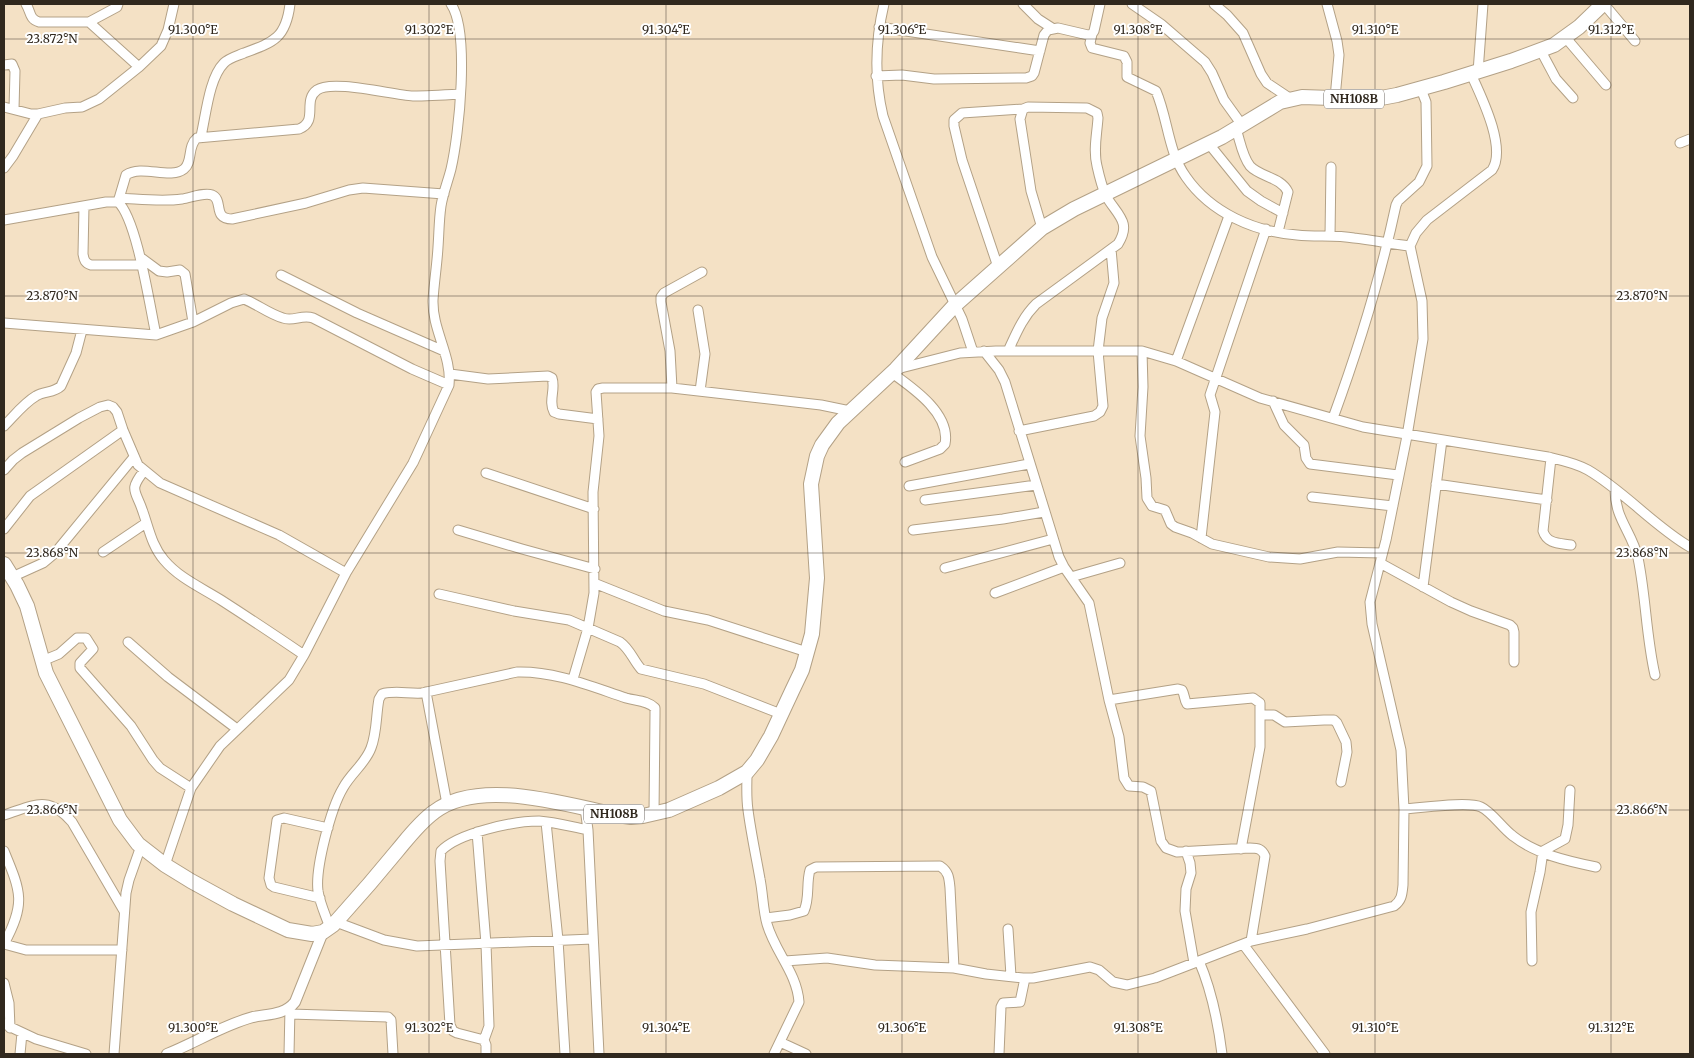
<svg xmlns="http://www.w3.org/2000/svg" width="1694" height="1058" font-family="Merriweather,serif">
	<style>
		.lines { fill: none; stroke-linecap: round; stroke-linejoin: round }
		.minor-casing { stroke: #b3a186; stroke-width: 11 }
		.tertiary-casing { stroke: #b3a186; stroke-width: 12 }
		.trunk-casing { stroke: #b3a186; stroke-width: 16 }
		.minor { stroke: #fff; stroke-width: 9 }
		.tertiary { stroke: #fff; stroke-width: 10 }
		.trunk { stroke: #fff; stroke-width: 14 }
		.ticks { fill: none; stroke: #30281e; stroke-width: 1; stroke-opacity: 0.45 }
		.labels { text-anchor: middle; stroke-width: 4; stroke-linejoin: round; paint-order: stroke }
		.shield { fill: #fff; stroke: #6e6862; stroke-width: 1 }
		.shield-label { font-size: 12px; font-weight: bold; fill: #30281e }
		.ticks-label { font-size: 12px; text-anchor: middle; fill: #30281e; stroke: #fff; stroke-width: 4; stroke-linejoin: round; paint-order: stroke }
	</style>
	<rect width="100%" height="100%" fill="#f4e1c5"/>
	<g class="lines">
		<!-- minor casing -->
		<g class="minor-casing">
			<path id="minor" d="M26 4C31 12 29 19 39 22H89L139 67
				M884 4C875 42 874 78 883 116L932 257 962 319 973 352
				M1023 4 1038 19 1052 28
				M1132 4 1161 24 1205 62 1212 73 1224 100 1242 125
				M1214 4 1227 15 1243 33 1261 74 1267 83 1291 99
				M1327 4 1337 41 1339 55 1335 98
				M1604 4 1635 41
				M89 22 117 7 118 4
				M879 27 1040 51
				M1092 34 1090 43 1092 48 1124 56 1127 62V77L1156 91C1168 119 1168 152 1186 177 1211 213 1255 232 1297 235 1316 237 1335 235 1354 238 1373 240 1391 244 1410 246
				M1566 38 1606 85
				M1541 51 1556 79 1573 98
				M4 65 12 64 15 71 14 109
				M1478 72 1483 4
				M876 76 902 75 934 79 1026 78 1032 76 1034 73 1044 35 1048 30 1058 28 1088 35 1092 34 1094 31 1100 4
				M4 107 31 114H38L65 108 82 107 99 99 139 67 161 46 168 30 174 4
				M1236 129C1240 140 1242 156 1250 166 1260 177 1281 177 1288 192L1278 232
				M201 136C206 115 209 78 224 63 229 58 237 56 244 53 274 42 286 38 290 4
				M1680 143 1690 139
				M1209 144 1247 191 1261 201 1283 213
				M4 168 13 156 38 114
				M119 198C140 199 161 202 182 199 190 198 204 192 212 195 224 200 212 219 232 219L306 203 349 190 363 188 444 194
				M118 202 126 175C142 164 170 180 184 169 193 162 187 146 197 138L299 129C319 121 302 101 317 90 332 79 392 95 413 96 428 96 444 95 460 94
				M84 206 83 254C84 260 85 263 91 265H142
				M4 220 106 202H118C137 219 150 308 156 335L4 323
				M1330 236 1331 167
				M140 257 159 271 167 272 180 270 185 274 193 322
				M998 267 962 160 954 126V120L962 113 1023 109
				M702 272 664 293 661 297V302L670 351 672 388 821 405 850 411
				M281 275 357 313 444 351
				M698 310 705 354 700 391
				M156 335 193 322 231 303 244 299C257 304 269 314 283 318 293 322 302 314 313 318L412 369 449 385
				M984 351 999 370 1005 382 1059 557 1064 567 1089 603 1109 700 1119 737 1124 778 1129 786 1143 787 1151 791 1161 841 1166 848 1177 852 1250 848C1258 848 1262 849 1265 856L1251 941
				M1008 351C1016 334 1022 318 1036 304L1118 244C1132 222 1117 215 1106 196 1102 187 1099 175 1097 166 1093 150 1097 134 1098 118L1097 113 1087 108 1028 107 1023 109 1020 119 1031 191 1042 228
				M1142 351 1143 387 1140 436 1146 478 1147 498 1152 506 1165 510 1171 524 1175 527 1192 533 1212 544 1269 557 1300 559 1338 552 1382 553
				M1176 361 1229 216
				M897 369 960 353 996 351H1142L1176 361 1260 398 1363 427 1548 457C1561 460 1576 463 1588 470 1624 491 1655 527 1690 547
				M892 373C913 388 951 414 945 444L940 449 905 462
				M450 374 488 379 548 376 552 378C556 389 548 401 554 412L559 414 598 419
				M1273 401 1284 425 1304 445 1306 458 1310 464 1398 475
				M1333 418C1359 347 1380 280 1396 205L1398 201 1419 182 1427 166 1426 102 1421 89
				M4 426C14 416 24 403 36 396 44 391 54 393 61 386L76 353 82 330
				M1019 431 1094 416 1100 412 1103 406 1098 351 1102 318 1114 283 1111 249
				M1551 458 1543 531C1547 544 1559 543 1571 545
				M4 470 13 460 22 453 79 418 100 407 108 405 113 407 117 412 123 430 138 465 160 483 279 535 346 573
				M144 471C128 491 136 490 143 512 149 529 152 546 164 560 179 578 202 588 221 600 249 618 276 636 304 655
				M486 473 594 509
				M1436 484 1547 500
				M909 486 1029 464
				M1615 490C1615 519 1632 532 1638 558 1646 597 1646 636 1655 675
				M1312 497 1393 506
				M925 500 1036 485
				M4 529 30 496 123 430
				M458 530 522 549 595 569
				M913 530 1003 519 1044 512
				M1201 538 1215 412 1210 395 1266 229
				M103 552 146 523
				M1380 563 1451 602 1471 611 1510 625 1513 628 1514 632V662
				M945 568 1053 539
				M12 577 43 563 55 553 134 457
				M1071 577 1120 563
				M594 583 664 611 708 620 807 652
				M1423 587 1442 440
				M995 593 1064 567
				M439 594 514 611 569 620 620 642C630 649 633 660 641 669L704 684 781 714
				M128 642 168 677 237 729
				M42 661 59 654 77 638H86L93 649 80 663V668L131 726 153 760 160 768 191 788
				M573 679 588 628 594 593 593 492 599 436 596 392 598 389 603 388H672
				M426 692 447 804
				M1109 700 1178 689 1182 690C1185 695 1184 700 1187 704L1253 698 1260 703V747L1241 849
				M1260 715H1274L1285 722 1324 720H1334L1337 723 1346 742 1347 752 1341 782
				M747 772C747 784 746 797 748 810 751 833 756 856 760 879 763 894 763 910 767 924 775 952 797 973 799 1002L774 1054
				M585 808 588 830 599 1054
				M1404 809C1421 808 1468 801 1481 807 1492 812 1502 828 1513 836 1536 854 1567 861 1596 867
				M4 815C33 806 48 794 72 822L124 911
				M546 822 558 940 565 1054
				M477 832 486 944 489 1026 484 1040
				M4 851C21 892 26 903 4 944
				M1186 851 1190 863 1191 873 1186 889 1185 911 1194 963
				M165 865 191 788 220 746 289 680 304 655 346 573 413 463 449 385C452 356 432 330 433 300 434 283 437 265 438 247 439 234 439 219 441 206 443 193 448 181 451 169 459 135 470 32 451 4
				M320 898 274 887 271 885 269 878 277 820 284 818 328 828
				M766 918 790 915 804 911C810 898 806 883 810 870L816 867 940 866C949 872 949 878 950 888L954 968
				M336 922 384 940 417 946 593 939
				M330 928C326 916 320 904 318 891 315 868 331 808 343 788 351 773 365 764 371 748 377 733 376 714 379 699L382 694C394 690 409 694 422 693L517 672C555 671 590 686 626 698 636 701 647 700 655 708V714L654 814
				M1008 929 1011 976
				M4 944 26 950H122
				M1243 944 1325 1054
				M785 961 827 958 875 965 954 968 986 974 1023 978H1033L1090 967 1099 970 1113 982 1127 985 1155 978 1251 941 1307 929 1394 906C1402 900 1402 894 1403 885L1404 809 1401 750 1372 624 1370 602 1386 540 1407 436 1423 339 1422 301 1410 246 1416 233 1427 220 1492 170C1507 148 1481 96 1471 74
				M1199 961C1212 991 1218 1022 1222 1054
				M1532 961 1531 912 1540 872 1543 851 1565 839 1568 825 1570 790
				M4 983 9 1003 10 1028
				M290 1014 388 1017 391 1020 393 1054
				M4 1024 36 1039 86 1054
				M780 1042 806 1054
				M20 1054 22 1033
				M114 1054 126 893 129 880 141 846
				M289 1054 290 1008
				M486 1054V1045L484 1040 457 1033 453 1031 450 1025 440 861 441 851C458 833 514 821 539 821 555 822 572 827 588 830
				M999 1054 1001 1007 1003 1003 1020 1002 1025 978"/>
		</g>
		<!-- tertiary casing -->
		<g class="tertiary-casing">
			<path id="tertiary" d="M167 1054C195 1043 223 1025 253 1017 268 1014 285 1015 295 1002L323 932"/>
		</g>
		<!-- trunk casing -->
		<g class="trunk-casing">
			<path id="trunk" d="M4 564 17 585 27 606 46 673 120 820 138 844 165 865 191 881 233 904 288 930 312 934 323 932 333 925 342 915C361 894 379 873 397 851 408 838 419 823 434 812 479 777 566 805 617 815L631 817 643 816 669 810 719 788 747 772 757 760 771 736 792 691 802 670 812 634 817 578 811 484 817 456 822 445 838 423 896 369 954 306 1042 228 1074 209 1222 137 1280 102 1302 97 1362 99 1381 98 1397 95 1444 82 1511 61 1554 45 1579 27 1603 4"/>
		</g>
		<!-- minor -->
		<use href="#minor" class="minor"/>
		<!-- tertiary -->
		<use href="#tertiary" class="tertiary"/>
		<!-- trunk -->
		<use href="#trunk" class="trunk"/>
	</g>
	<!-- ticks -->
	<path class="ticks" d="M193 4V1054M429 4V1054M666 4V1054M902 4V1054M1138 4V1054M1375 4V1054M1611 4V1054M4 39H1690M4 296H1690M4 553H1690M4 810H1690"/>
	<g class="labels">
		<!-- shield labels -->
		<g class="shield">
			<rect x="1324" y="89.5" width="60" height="19" rx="4"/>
			<rect x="584" y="804.5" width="60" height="19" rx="4"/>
		</g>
		<g class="shield-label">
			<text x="1354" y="103">NH108B</text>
			<text x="614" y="818">NH108B</text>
		</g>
	</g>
	<g class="ticks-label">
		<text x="193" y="34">91.300°E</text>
		<text x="429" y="34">91.302°E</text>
		<text x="666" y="34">91.304°E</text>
		<text x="902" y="34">91.306°E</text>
		<text x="1138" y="34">91.308°E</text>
		<text x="1375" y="34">91.310°E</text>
		<text x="1611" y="34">91.312°E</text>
		<text x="52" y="43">23.872°N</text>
		<text x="52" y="300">23.870°N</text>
		<text x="1642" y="300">23.870°N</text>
		<text x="52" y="557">23.868°N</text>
		<text x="1642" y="557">23.868°N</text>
		<text x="52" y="814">23.866°N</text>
		<text x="1642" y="814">23.866°N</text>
		<text x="193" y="1032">91.300°E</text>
		<text x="429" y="1032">91.302°E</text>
		<text x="666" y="1032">91.304°E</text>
		<text x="902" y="1032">91.306°E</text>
		<text x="1138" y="1032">91.308°E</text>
		<text x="1375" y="1032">91.310°E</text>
		<text x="1611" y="1032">91.312°E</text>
	</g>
	<!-- border -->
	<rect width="1694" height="1058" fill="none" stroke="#30281e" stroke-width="10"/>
</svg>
